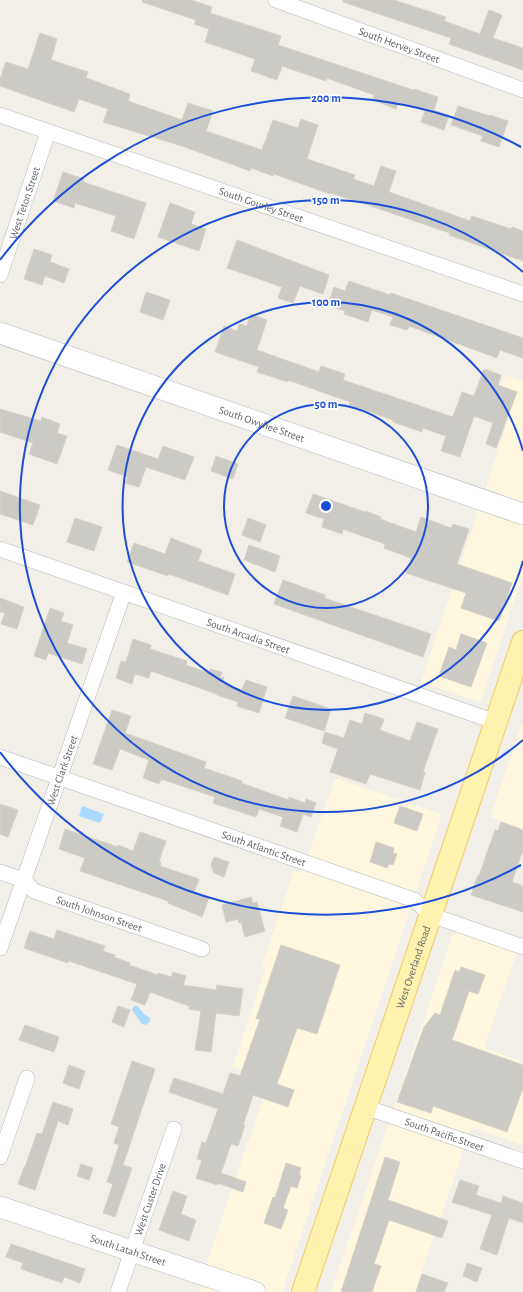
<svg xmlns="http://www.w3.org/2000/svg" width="523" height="1292" font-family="'Alegreya Sans',sans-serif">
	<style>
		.commercial { fill: #fef7e0 }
		.water { fill: #aadaff }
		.building { fill: #cccac5; stroke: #d6d1c6 }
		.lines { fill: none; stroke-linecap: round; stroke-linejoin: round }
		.street-casing { stroke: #b5b8bc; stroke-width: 16 }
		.secondary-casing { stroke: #b6babf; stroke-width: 22 }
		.primary-casing { stroke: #f2c960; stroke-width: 24 }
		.street { stroke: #fff; stroke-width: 15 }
		.secondary { stroke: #fff; stroke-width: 21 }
		.primary { stroke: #fff2af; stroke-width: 22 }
		.ring { fill: none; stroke: #1d4ed8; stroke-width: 2 }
		.labels { text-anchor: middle; stroke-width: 3; stroke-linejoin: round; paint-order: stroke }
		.street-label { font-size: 11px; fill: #5f6368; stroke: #fff }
		.centre { fill: #1d4ed8; stroke: #fff; stroke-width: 2 }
		.ring-label { font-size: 12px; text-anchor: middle; font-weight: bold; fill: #1d4ed8; stroke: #fff; stroke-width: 3; stroke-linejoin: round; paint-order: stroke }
	</style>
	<rect width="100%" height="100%" fill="#f1efe8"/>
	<!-- commercial -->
	<path class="commercial" d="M504 375 523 382V575L480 702 421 682 506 427 489 419Z
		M523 721V829L490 817Z
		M335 778 442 814 282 1292H200L211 1250 269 1081 233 1067 266 968 262 965 294 871 300 873 309 853Z
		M454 931 517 952 484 1048 523 1062V1145L471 1127 415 1292H331Z"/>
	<!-- water -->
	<path class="water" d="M82 806 104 814 100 823 79 816Z
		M134 1006H137L144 1014 150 1018 149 1022 146 1025 142 1024 132 1010Z"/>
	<!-- building -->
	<path class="building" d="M143 0H191L212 7 210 13 281 36 278 45 413 90 414 89 438 97 434 110 449 115 444 130 421 122 425 111 398 102 396 109 373 100 374 95 327 78 326 81 282 66 277 80 251 71 255 59 205 42 209 29 194 24 196 20 142 2Z
		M343 0H394L446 17 444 21 480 34 489 10 502 15 493 38 523 48V70L449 44 451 38 343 2Z
		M40 33 57 39 51 60 88 72 86 78 130 94 128 101 182 120 188 103 213 111 206 131 262 150 273 120 298 128 301 119 318 125 307 159 355 175 353 179 374 186 381 166 396 171 389 192 470 221 472 216 511 229 512 227 523 231V261L449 235 450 233 362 203 331 193 330 194 274 174 273 176 251 168 250 171 182 146 103 122 108 109 79 99 74 112 0 86V79L6 62 28 69Z
		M458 106 490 116V115L508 121 499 147 481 141 483 136 451 125Z
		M63 172 84 179 83 182 146 203 134 239 111 231 116 216 75 203 74 208 53 201Z
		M170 203 195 212 191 224 206 229 199 251 158 237Z
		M237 240 329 275 323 294 300 286 293 303 278 298 282 287 227 268Z
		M34 249 52 255 50 262 69 269 64 283 45 276 42 285 24 279Z
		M349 281 390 295 391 293 523 338V358L500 350 497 358 409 326 407 330 390 325 393 317 372 310 368 322 344 314 345 311 328 305 334 287 345 291Z
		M146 292 170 300 163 320 140 312Z
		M251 314 267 320 257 350 319 372 321 366 345 374 343 380 453 417 462 392 474 396 484 369 501 375 498 385 517 392 496 448 486 444 493 423 474 416 460 457 441 451 446 436 423 428 422 432 393 422V420L349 405 350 402 288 380V382L257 372 259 367 215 352 224 326 237 331 239 324 247 326Z
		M0 409 41 421 42 417 60 424 57 433 67 436 57 464 29 454 33 443 0 432Z
		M117 445 158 459 163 446 194 457 185 480 146 467 139 487 125 483 128 477 108 470Z
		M216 456 238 464 233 479 211 471Z
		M0 491 40 505 33 525 0 514Z
		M313 494 365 512 366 511 381 517 380 519 416 532 421 517 451 528 453 524 469 529 457 564 512 583 499 621 461 608 466 593 406 573 411 558 384 548 385 544 343 529 342 534 322 527 324 519 306 513Z
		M75 518 102 527 94 551 67 542Z
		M248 518 266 525 260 542 242 535Z
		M171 538 202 550 198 561 235 574 228 595 169 574 168 576 127 562 134 543 165 554Z
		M249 545 280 556 275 572 244 560Z
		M283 580 325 595 324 598 431 634 423 657 274 604Z
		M0 598 24 607 17 629 1 624 5 613 0 612Z
		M50 608 64 613 61 621 73 625 67 643 87 649 82 664 48 653 46 660 34 656Z
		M461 634 487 643 471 687 439 676 449 647 456 650Z
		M133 639 151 645 150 649 187 661 186 665 209 673 210 669 222 672 220 677 224 678 222 683 242 690 246 680 267 687 259 713 237 706 238 702 217 695V694L151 671 149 678 135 674 132 684 116 678 121 661 126 662Z
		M293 696 331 709 324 731 285 718Z
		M112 710 131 716 125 733 206 762 204 768 242 781 241 783 289 800V797L305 803 306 799 316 803 311 817 303 814 297 832 280 826 283 817 259 809 256 817 213 803 215 797 161 779 159 784 143 778 149 760 120 749 112 770 93 764Z
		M365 713 384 719 380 730 410 741 417 722 438 729 423 772 425 773 420 790 370 774 366 784 330 772 338 749 322 743 325 732 344 738 350 720 362 724Z
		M0 804 18 810 8 837 0 834Z
		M400 806 423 814 417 831 394 823Z
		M501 822 523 830V850L512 882 523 886V912L471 895 478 875 479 876 495 830 498 831Z
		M65 829 118 847V845L133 851 140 832 166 841 159 861 161 862 160 866 199 879 194 892 209 897 202 917 168 903V901L80 871 85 858 59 849Z
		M376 842 394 848 393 853 397 854 393 865 389 864 387 868 370 862Z
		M214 857 229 862 224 877 214 873 211 865Z
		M251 897 253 903 257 902 265 931 245 937 241 922 239 923 238 919 226 922 222 905Z
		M57 930 105 946 103 951 115 955 114 957 130 963 129 965 158 975V973L171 977 173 972 186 976 183 985 216 990 217 985 243 989 239 1016 216 1013 211 1052 195 1050 201 1011 189 1009V1006L150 992 145 1005 131 1000 137 984 69 961 68 963 24 948 30 931 54 939Z
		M281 945 340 965 317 1034 297 1028 277 1084 294 1090 288 1107 253 1095 243 1125H245L238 1146 231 1144 221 1173 246 1182 243 1192 218 1183 217 1185 196 1178 202 1160 197 1159 202 1142 206 1143 218 1109 169 1092 174 1078 223 1094 230 1073 240 1076 260 1019H256Z
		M461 967 485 975 478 994 469 991 452 1040 523 1065V1088L507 1132 433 1106 431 1113 397 1102 424 1027 435 1013 440 1015 455 970 459 972Z
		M118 1006 130 1010 124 1027 112 1022Z
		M25 1025 59 1037 54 1052 19 1040Z
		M132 1061 155 1069 123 1165 132 1168 115 1217 103 1213 113 1184 107 1182 119 1145 114 1143 119 1127 111 1124Z
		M69 1065 85 1071 79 1089 63 1083Z
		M53 1102 73 1109 68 1125 58 1121 35 1190 18 1184 24 1167H25L37 1133 42 1134Z
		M385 1157 400 1162 388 1200 448 1221 442 1238 389 1220 374 1264 381 1266 372 1292H341Z
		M286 1163 301 1168 299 1175 301 1176 297 1188 291 1186 283 1208 288 1210 281 1229 264 1223 273 1197 275 1198Z
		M81 1164 93 1168 89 1180 77 1176Z
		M460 1180 479 1186 476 1195 501 1203 503 1196 523 1203V1223L509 1218 497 1255 480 1249 492 1215 452 1202Z
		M173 1191 187 1196 181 1214 196 1220 189 1241 159 1230Z
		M11 1244 85 1269 80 1283 64 1277 62 1283 21 1269 23 1263 6 1257Z
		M467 1263 482 1268 477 1282 463 1276Z
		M422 1274 448 1283 444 1292H416Z"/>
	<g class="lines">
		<!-- street casing -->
		<g class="street-casing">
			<g id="street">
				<path id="s1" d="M276 0 523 90"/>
				<path id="s2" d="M0 115 523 294"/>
				<path id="s3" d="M0 275 48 132"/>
				<path id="s4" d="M0 549 496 722"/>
				<path id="s5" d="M0 757 414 900 431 915 523 947"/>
				<path id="s6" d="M0 872 24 880 34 891 202 949"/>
				<path id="s7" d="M0 948 124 592"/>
				<path id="s8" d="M365 1107 523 1161"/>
				<path d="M0 1157 27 1078"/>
				<path id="s9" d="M118 1292 174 1129"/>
			</g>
		</g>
		<!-- secondary casing -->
		<g class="secondary-casing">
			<g id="secondary">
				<path id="s10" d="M0 333 523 514"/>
				<path id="s11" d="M0 1207 255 1292"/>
			</g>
		</g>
		<!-- primary casing -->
		<g class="primary-casing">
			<g id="primary">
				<path id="s12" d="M303 1292 523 642"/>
			</g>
		</g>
		<!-- street -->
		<use href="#street" class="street"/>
		<!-- secondary -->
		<use href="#secondary" class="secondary"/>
		<!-- primary -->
		<use href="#primary" class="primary"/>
	</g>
	<!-- distance rings -->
	<g class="ring">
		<circle cx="326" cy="506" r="102"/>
		<path d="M523 561A204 204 0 1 1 523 451"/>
		<path d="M523 740A306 306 0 1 1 523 272"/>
		<path d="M521 865A408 408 0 0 1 0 752M0 260A408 408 0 0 1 521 147"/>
	</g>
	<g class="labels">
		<!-- street labels -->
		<g class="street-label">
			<text dy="4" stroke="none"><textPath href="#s1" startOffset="131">South Hervey Street</textPath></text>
			<text dy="4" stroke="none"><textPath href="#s3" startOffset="76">West Teton Street</textPath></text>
			<text dy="4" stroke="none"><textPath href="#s2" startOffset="276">South Gourley Street</textPath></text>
			<text dy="4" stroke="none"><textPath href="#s10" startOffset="277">South Owyhee Street</textPath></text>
			<text dy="4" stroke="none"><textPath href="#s4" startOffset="263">South Arcadia Street</textPath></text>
			<text dy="4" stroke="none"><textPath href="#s7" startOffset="188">West Clark Street</textPath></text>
			<text dy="4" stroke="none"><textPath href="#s5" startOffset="279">South Atlantic Street</textPath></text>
			<text dy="4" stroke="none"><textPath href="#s6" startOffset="109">South Johnson Street</textPath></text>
			<text dy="4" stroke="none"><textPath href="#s12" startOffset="343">West Overland Road</textPath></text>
			<text dy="4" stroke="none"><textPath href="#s8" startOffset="84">South Pacific Street</textPath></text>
			<text dy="4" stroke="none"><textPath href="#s9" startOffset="98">West Custer Drive</textPath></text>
			<text dy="4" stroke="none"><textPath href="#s11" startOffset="135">South Latah Street</textPath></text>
		</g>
	</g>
	<circle cx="326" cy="506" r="6" class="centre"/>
	<g class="ring-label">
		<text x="326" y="102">200 m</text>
		<text x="326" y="204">150 m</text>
		<text x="326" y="306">100 m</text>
		<text x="326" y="408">50 m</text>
	</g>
</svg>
